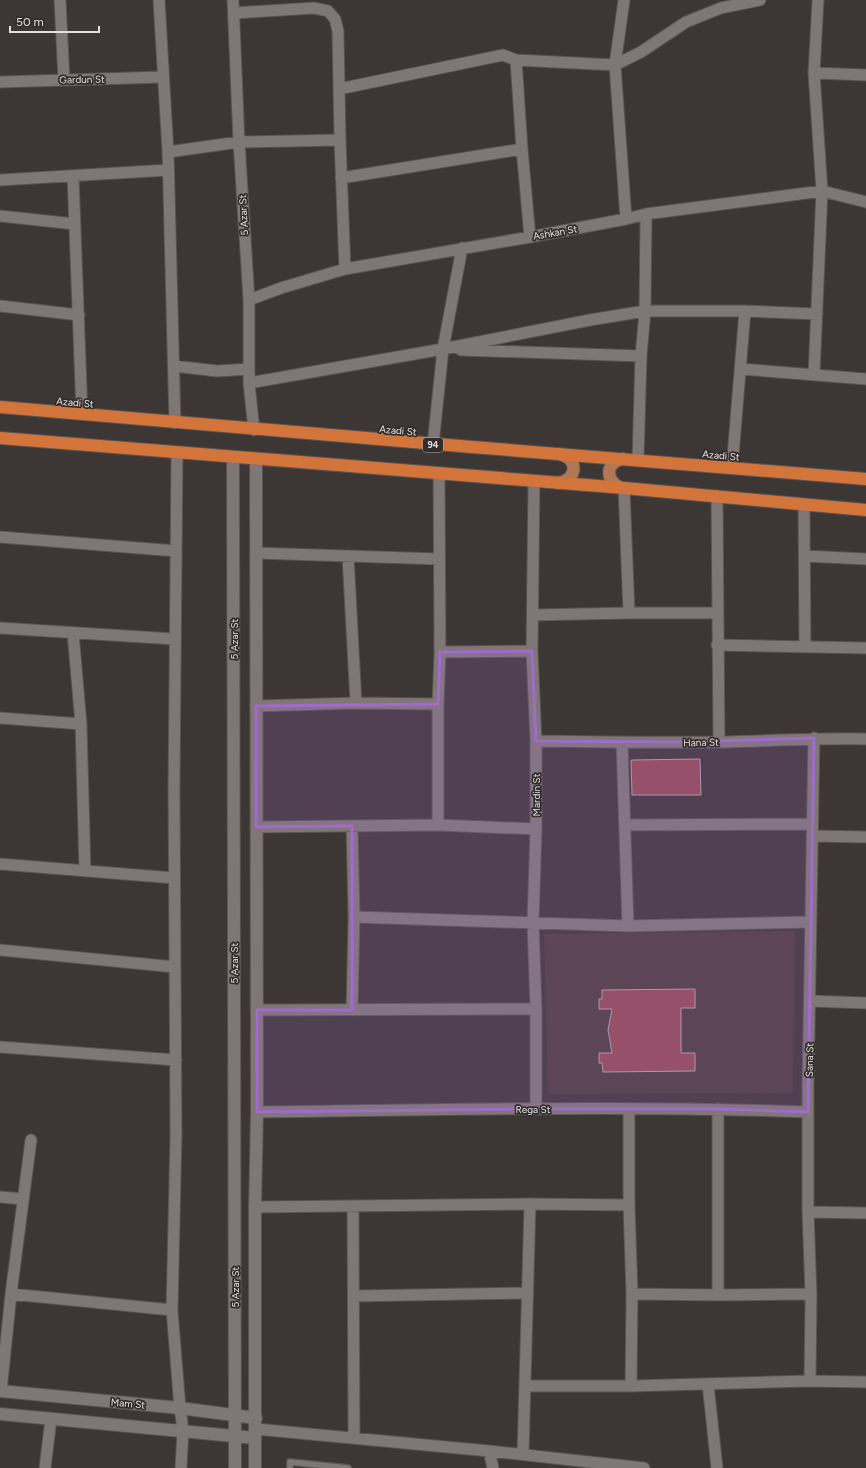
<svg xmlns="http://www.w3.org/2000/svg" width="866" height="1468" font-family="Figtree,sans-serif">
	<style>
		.built { fill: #4b3d3a }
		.building { fill: #954a53; stroke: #ada5a5 }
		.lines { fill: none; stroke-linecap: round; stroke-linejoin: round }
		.lane-casing { stroke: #595353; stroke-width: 8 }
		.street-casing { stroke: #595353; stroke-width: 13 }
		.secondary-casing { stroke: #595353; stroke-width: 14 }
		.primary-casing { stroke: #595353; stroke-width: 14 }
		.highway-casing { stroke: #595353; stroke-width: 14 }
		.lane { stroke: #7f7776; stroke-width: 5.5 }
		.street { stroke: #7f7776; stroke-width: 11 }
		.secondary { stroke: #7f7776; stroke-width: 12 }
		.primary { stroke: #b17653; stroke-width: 12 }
		.highway { stroke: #d3753b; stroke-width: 12 }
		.marked { fill: #a06bca; fill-opacity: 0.2; stroke: #a06bca; stroke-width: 3; stroke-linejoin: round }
		.labels { text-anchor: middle; stroke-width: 3.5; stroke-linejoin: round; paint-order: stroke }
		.shield { fill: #322c2a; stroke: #afa9a9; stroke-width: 1 }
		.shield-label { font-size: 9px; font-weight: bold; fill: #e4dfdf }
		.street-label { font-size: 10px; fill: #e4dfdf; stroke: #322c2a }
	</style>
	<rect width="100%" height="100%" fill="#3c3634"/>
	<!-- built -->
	<path class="built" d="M795 931 793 1093 548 1094 544 934Z"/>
	<!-- building -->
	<path class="building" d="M700 759 701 795H632L631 760Z
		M695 989V1008H681V1053H695V1071L603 1072 602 1063H599V1053H612L608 1030 612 1009H599V999H602V990Z"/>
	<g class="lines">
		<!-- lane casing -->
		<g class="lane-casing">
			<path id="lane" d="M290 1468V1462L348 1468"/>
		</g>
		<!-- street casing -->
		<g class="street-casing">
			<path id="street" d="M60 0 64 80
				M159 0 168 152 175 423
				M233 0 239 142 249 300V383L254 430
				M624 0 615 65 626 219
				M234 13 314 8 328 11 335 19 338 31 340 140 345 269
				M516 60 615 65 641 52 686 22 721 8 760 0
				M814 73 866 75
				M0 82 163 77
				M339 89 503 55 516 60 522 149 530 237
				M168 152 239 142 340 140
				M73 176 82 414
				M341 178 522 149
				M0 180 168 170
				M0 216 75 224
				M249 300 281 288 345 269 530 237 626 219 646 214 822 191 866 202
				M0 306 79 315
				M461 350 641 356
				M174 366 217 371 249 369
				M741 369 866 379
				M814 375 822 191 814 73 818 0
				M249 383 443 349 590 320 645 311H745L817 314
				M433 445 443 349 462 248
				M177 453 174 789 176 1135 172 1310 180 1408 183 1430 181 1468
				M638 460 641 356 645 311 646 214
				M732 468 745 311
				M534 481 532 651 536 741V829L533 923 536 1009V1109
				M624 488 629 613
				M717 496 719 742
				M804 505 805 647
				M0 537 176 551
				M256 553 439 559
				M348 556 356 703
				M805 556 866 559
				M533 615 629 613H717
				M0 628 174 639
				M73 633 81 724 85 871
				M717 645 866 648
				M440 652 532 651
				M256 706 356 703 438 704
				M0 718 81 724
				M536 741C597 742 657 743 718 742 767 741 816 738 866 739
				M622 742 628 926
				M438 825V704L440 652 439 473
				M626 825 812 824
				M256 827 438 825 536 829
				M812 836 866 837
				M0 864 174 878
				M354 917 628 926 811 922
				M0 950 175 967
				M810 1001 866 1003
				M257 1010 536 1009
				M352 1010 354 917 352 826
				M0 1047 176 1060
				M629 1109V1205L632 1294 631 1386
				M257 1112C441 1110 625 1105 808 1112
				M0 1197 23 1199
				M255 1207 530 1204 629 1205
				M353 1207 354 1437
				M808 1212 866 1213
				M11 1294 172 1310
				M632 1294 718 1295 811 1294
				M718 1295V1109
				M354 1296 528 1293
				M810 1381 811 1294 808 1212V1088L814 738
				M708 1384 717 1468
				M525 1386H631L810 1381 866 1382
				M1 1391 11 1294 31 1140
				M256 1429 489 1451 644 1468
				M489 1451 493 1468
				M523 1454 530 1204
				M45 1468 51 1419"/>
		</g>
		<!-- secondary casing -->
		<g class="secondary-casing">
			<path id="secondary" d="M233 457 235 1468
				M0 1391 180 1408 256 1418
				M0 1414 255 1438
				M255 1468V1207L257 1112 256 459"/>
		</g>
		<!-- primary casing -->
		<g class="primary-casing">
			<path id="primary" d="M558 483C578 480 579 458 559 454
				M619 487C605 479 606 463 622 459"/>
		</g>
		<!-- highway casing -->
		<g class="highway-casing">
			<path id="highway" d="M0 407C289 432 577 456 866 479
				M0 438 624 488 866 510"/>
		</g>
		<!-- lane -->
		<use href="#lane" class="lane"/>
		<!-- street -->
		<use href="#street" class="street"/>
		<!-- secondary -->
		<use href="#secondary" class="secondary"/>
		<!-- primary -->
		<use href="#primary" class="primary"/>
		<!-- highway -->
		<use href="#highway" class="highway"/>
	</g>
	<!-- marked area -->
	<path class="marked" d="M532 651 536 741 684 742 814 738 808 1112 718 1109H536L257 1112V1010H352V826L256 827V706L438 704 440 652Z"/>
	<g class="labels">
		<!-- shield labels -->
		<rect class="shield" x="423" y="438" width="20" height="14" rx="3"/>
		<g class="shield-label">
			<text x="433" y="448">94</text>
		</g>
		<!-- street labels -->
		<g class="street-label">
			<text transform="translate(82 79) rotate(-1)" y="4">Gardun St</text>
			<text transform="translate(243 215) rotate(-93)" y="4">5 Azar St</text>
			<text transform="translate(555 232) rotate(-10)" y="4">Ashkan St</text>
			<text transform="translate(75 402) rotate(5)" y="4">Azadi St</text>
			<text transform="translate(398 430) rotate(5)" y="4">Azadi St</text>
			<text transform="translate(721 455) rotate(5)" y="4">Azadi St</text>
			<text transform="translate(234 639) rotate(-90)" y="4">5 Azar St</text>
			<text transform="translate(701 742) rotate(-1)" y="4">Hana St</text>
			<text transform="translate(536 795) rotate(-90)" y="4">Mardin St</text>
			<text transform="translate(234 963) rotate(-90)" y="4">5 Azar St</text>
			<text transform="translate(809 1060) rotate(-89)" y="4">Sana St</text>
			<text x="533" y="1113">Rega St</text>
			<text transform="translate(235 1287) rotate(-90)" y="4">5 Azar St</text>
			<text transform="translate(128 1403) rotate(5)" y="4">Mam St</text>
		</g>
	</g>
	<!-- scale -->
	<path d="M10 26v6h89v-6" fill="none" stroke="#e4dfdf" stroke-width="2"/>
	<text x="16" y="26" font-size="12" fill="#e4dfdf" stroke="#322c2a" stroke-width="3" paint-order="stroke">50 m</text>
</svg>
